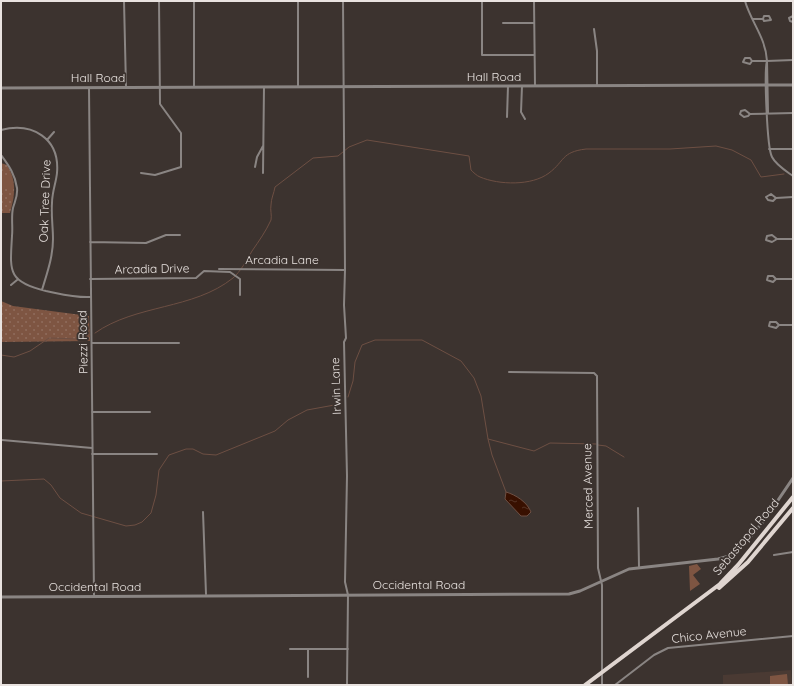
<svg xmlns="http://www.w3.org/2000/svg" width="794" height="686" font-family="Quicksand,sans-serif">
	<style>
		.built { fill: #4a3a33 }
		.grass { fill: url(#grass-dots) }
		.park { fill: #7e5542 }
		.water { fill: url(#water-ripples); stroke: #6d4f43 }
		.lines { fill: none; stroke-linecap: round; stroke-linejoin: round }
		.stream { stroke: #6d4f43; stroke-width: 1 }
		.minor { stroke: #8a8583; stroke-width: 2 }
		.tertiary { stroke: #8a8583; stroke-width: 3 }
		.primary { stroke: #dfd5d0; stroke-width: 4 }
		.labels { text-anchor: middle; stroke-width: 4; stroke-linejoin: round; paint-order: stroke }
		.street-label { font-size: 12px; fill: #e9e3e0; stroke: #3c332f }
	</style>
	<defs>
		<pattern id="grass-dots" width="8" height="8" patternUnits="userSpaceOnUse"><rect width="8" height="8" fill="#7e5542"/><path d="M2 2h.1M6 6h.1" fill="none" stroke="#906d5d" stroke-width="1.8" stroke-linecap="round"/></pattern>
		<pattern id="water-ripples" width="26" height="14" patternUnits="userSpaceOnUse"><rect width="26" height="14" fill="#381000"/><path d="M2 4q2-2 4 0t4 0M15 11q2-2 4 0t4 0" fill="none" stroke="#553325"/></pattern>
	</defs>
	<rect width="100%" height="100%" fill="#3c332f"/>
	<!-- built -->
	<path class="built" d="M791 670 792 685H723V675Z"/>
	<!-- grass -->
	<path class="grass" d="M1 163 7 165C17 181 15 195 10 213H1Z
		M1 301 13 306 89 316 90 341 1 342Z"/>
	<!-- park -->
	<path class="park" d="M2 176H12V187H2Z
		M697 564 701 569 693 575 700 584 690 591 689 566Z
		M787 674 788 685H770V676Z"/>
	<!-- water -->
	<path class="water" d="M506 492C516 495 527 502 531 512L527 516H521L505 499Z"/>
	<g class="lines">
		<!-- stream -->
		<path class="stream" d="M95 333C136 304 193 310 233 278 240 272 247 260 252 251 259 241 266 231 271 220 272 215 270 210 271 205 271 199 274 193 275 187L313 158 338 156 349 147 367 140 469 156 471 170C473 172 477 176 480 177 499 185 532 186 549 173 565 161 561 152 586 149H670L716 146 732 150 751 160 761 177 784 174
			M1 355 14 357 30 351 49 338 78 339 90 335
			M348 397 353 381 355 362 362 345 375 340H422L461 361 474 378 481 396 488 439 534 451 550 443 596 444
			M488 439 492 455 506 492
			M598 445 606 446 624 457
			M1 481 44 479 51 485 60 498 81 513 126 526 135 525 142 522 151 513 156 495 159 470 169 455 186 449H193L203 454 216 455 275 431 288 420 307 410 340 404"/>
		<!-- minor -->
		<path class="minor" d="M124 1 126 87
			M194 1V87
			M298 1V86
			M343 1 345 270 344 305 346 338 344 342 347 476 345 582 348 595 347 685
			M482 1V55H534
			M534 1 535 86
			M745 1C751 22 766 38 767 61L793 60
			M793 16 789 18 790 21 793 22
			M753 19H763L764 21 771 20 769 16H764L763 19
			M503 23H534
			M594 29 597 51V86
			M752 61 750 64 743 62 745 58H750L752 61H767
			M767 61C764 71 767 148 772 157 776 165 786 171 793 176
			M767 61 768 112
			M522 86 521 112 525 119
			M89 88 94 596
			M750 114 748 116 744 117 740 114 741 111 745 110 750 114 793 113
			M507 117 508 86
			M1 130C32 122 60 138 57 173 56 183 52 192 52 203 51 215 53 227 53 239 53 257 47 273 42 290
			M47 140 54 132
			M769 149H793
			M1 155C9 166 15 174 17 188 18 196 15 201 13 208 11 217 13 227 12 236 10 271 7 282 46 291 61 294 75 298 91 297
			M255 167 257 157 263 146
			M141 173 155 175 181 167V133L160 104 159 1
			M263 173 264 87
			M776 198 771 194 766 197 768 200 773 201 776 198 793 197
			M777 239 772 235 767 236 766 240 772 242 777 239H793
			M90 242 146 243 166 235H180
			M219 269 345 270
			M90 279 196 278 204 271 230 272 240 279V295
			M776 279 773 282 767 280 768 276H773L776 279H793
			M11 285 17 280
			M779 325 776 328 769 326 770 322H776L779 325H793
			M92 343H179
			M509 372 594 373 597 376 598 568 602 585V685
			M92 412H150
			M2 440 92 448
			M92 454H157
			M638 508 639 567
			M203 512 206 594
			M774 555 793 552
			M290 649H348
			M308 677V649
			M615 685 654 655 668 648 793 636"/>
		<!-- tertiary -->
		<path class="tertiary" d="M1 88 793 85
			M1 597 569 594 580 591 629 569 718 559 733 555 743 546 766 518 793 478"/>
		<!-- primary -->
		<path class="primary" d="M719 588 748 562 793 508
			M585 685 720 584 738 565 793 497"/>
	</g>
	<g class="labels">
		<!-- street labels -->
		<g class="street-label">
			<text x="494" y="81">Hall Road</text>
			<text x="98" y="82">Hall Road</text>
			<text transform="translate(45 201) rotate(-88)" y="4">Oak Tree Drive</text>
			<text x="282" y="264">Arcadia Lane</text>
			<text transform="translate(152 269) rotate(-1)" y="4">Arcadia Drive</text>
			<text transform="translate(83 342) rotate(-91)" y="4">Piezzi Road</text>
			<text transform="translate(336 386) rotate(-92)" y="4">Irwin Lane</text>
			<text transform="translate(588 486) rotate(-91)" y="4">Merced Avenue</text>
			<text transform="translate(746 537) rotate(-50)" y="4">Sebastopol Road</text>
			<text x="419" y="589">Occidental Road</text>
			<text x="95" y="591">Occidental Road</text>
			<text transform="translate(709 635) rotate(-6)" y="4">Chico Avenue</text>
		</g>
	</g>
	<!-- border -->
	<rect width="794" height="686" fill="none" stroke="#e9e3e0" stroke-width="4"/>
</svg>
